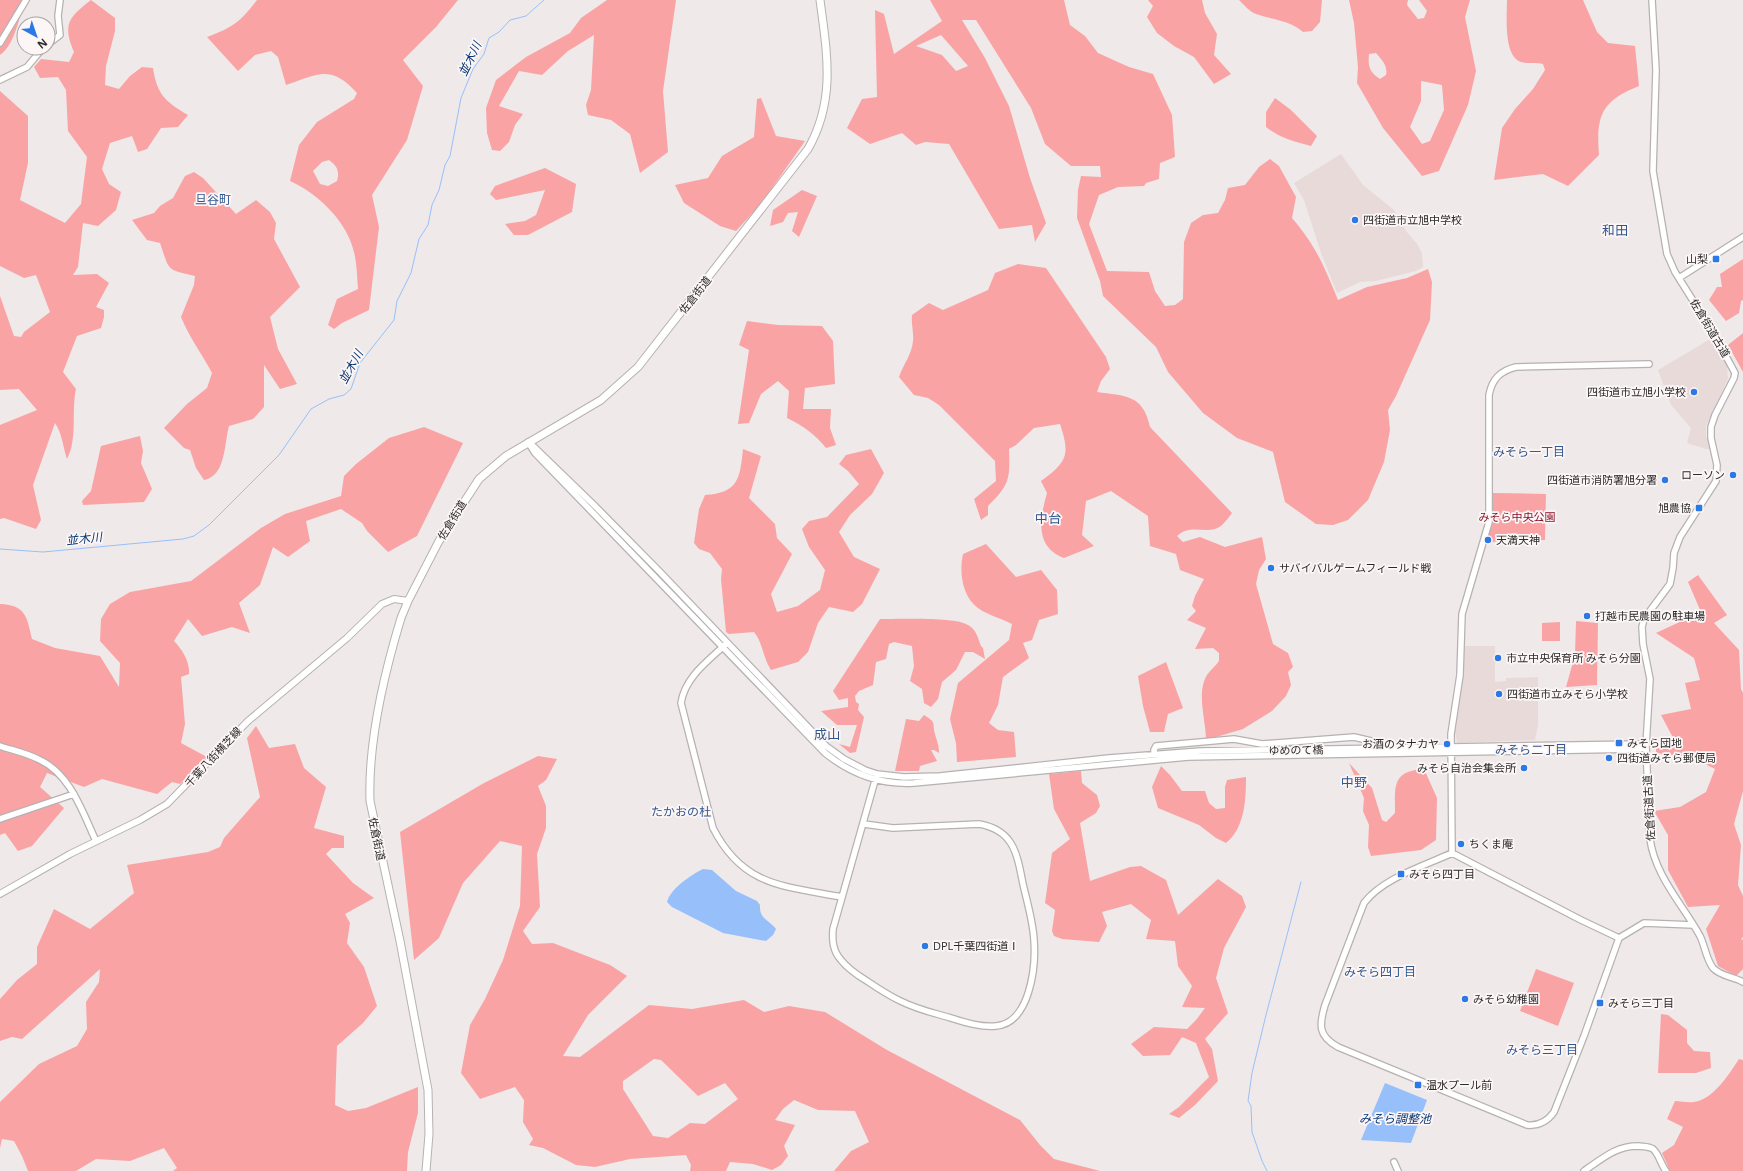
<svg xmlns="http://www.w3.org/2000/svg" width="1743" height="1171" font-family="'Open Sans','Noto Sans JP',sans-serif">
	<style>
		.built { fill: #e9dada }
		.green { fill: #faa3a5; fill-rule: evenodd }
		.water { fill: #97c0fb }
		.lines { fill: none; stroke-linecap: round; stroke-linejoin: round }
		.stream { stroke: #97c0fb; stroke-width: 1 }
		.secondary-casing { stroke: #b7b1b1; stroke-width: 8 }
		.primary-casing { stroke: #b7b1b1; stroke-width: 8 }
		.highway-casing { stroke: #b7b1b1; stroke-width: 9 }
		.secondary { stroke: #fff; stroke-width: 5.5 }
		.primary { stroke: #fff; stroke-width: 6 }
		.highway { stroke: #fff; stroke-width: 7 }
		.poi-dot { fill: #2c79e5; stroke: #fcf6f6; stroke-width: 1.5 }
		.labels { text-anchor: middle; stroke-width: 3.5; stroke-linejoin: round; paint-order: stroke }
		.poi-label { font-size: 11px; fill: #2c2a2a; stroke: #fcf6f6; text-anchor: start }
		.street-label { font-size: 11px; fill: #2c2a2a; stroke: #fcf6f6 }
		.park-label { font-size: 11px; fill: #871228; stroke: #fcf6f6 }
		.water-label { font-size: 12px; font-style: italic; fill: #073776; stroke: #fcf6f6 }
		.neighbourhood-label { font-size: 12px; fill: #31578e; stroke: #fcf6f6 }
		.quarter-label { font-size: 13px; fill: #31578e; stroke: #fcf6f6 }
	</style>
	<rect width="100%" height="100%" fill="#efe9e9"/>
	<!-- built -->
	<path class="built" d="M1341 154 1363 185 1394 210 1406 231 1418 245 1422 253 1423 267 1416 271 1376 281 1360 282 1337 293 1321 253 1304 200 1294 183Z
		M1712 338 1727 365 1728 379 1706 426V435L1710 449H1706L1687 443 1691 428 1671 405 1658 370Z
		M1464 646H1495V682L1506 681V678L1538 677V725L1535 740 1457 743 1455 732 1457 706 1463 676Z"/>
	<!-- green -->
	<path class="green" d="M0 0H27C17 18 17 42 0 55Z
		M91 0 115 18V31L106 66 105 85 119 89 130 76 142 67 153 68C157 95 166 102 188 115L178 127 161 128 147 149 138 152 132 136 110 143 102 169 109 184 121 192 116 210 98 226 83 223 78 267 73 275 97 274 109 283 96 307 104 310V317L101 328 77 336 63 372 76 389C71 412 78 438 67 459 63 447 62 433 55 423L33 485 41 520 36 529 4 518 0 519V425L37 410 19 389 0 390V296L14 336 21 337 24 332 50 312 36 275 24 278 0 266V91L28 116V163L20 200 65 223 81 204 87 157 68 131 66 90 58 77 40 78 34 67 41 59 69 62 74 52C62 24 69 17 91 0Z
		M257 0H458L436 27 403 60 423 86 407 140 372 195 379 227 369 310 342 323 334 329 328 325 337 299 358 289C357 277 357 264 354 252 347 221 317 193 290 181L299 145 317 122 354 99 357 93C331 64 318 74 286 85L278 57 271 51 255 55 238 71 207 37C234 27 240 22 257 0ZM329 160C337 166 340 171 337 181L328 186 320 184 313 171 322 162Z
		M607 0H676L663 91 668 152 640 173 630 134 611 120 588 115 586 105 591 90 594 35 568 51 542 75 519 71 499 106 523 114 515 125 509 142 500 151 492 150 487 133 486 108 496 80 526 57 570 33 581 18Z
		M930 0H1064L1070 25 1085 36 1098 53 1129 67 1153 74 1172 115 1175 157 1160 163 1159 179 1146 183 1144 186 1118 187 1099 195 1089 224 1107 271 1149 272 1155 291 1165 306 1175 305 1183 299 1184 242 1191 223 1203 215 1218 213 1225 200 1228 188 1245 185 1259 167 1270 159 1279 166 1296 197 1292 218C1316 246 1324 266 1338 300L1367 287 1407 278 1428 269 1432 282 1430 320 1396 396 1388 410 1390 430 1384 462 1368 500 1348 520 1333 525 1316 524 1285 502 1273 452 1237 438 1203 413 1168 372 1156 347 1103 296 1100 281 1077 218 1078 190 1081 176 1101 177 1100 166H1071L1045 144 1031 108 976 20H962L985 58 1009 106 1030 178 1046 223 1035 242 1032 225 999 229 949 144 925 142 916 145 902 133 870 144 847 128 862 99 877 97 875 10 884 14 894 54 942 21ZM941 35 968 66 956 71 942 55 916 46Z
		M1148 0H1202L1205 13 1217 34 1214 55 1231 74 1214 84 1194 57 1174 46 1157 33 1147 17 1153 6Z
		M1239 0H1322L1320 22 1312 31 1303 32C1289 20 1273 20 1256 14 1250 12 1244 5 1239 0Z
		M1349 0H1408L1407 5 1418 19 1424 18 1427 11 1419 0H1470L1465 17 1476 71 1468 105 1439 171 1422 176 1383 128 1357 83 1358 67 1354 23ZM1376 53C1382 60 1388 66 1386 75L1380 79C1369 72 1368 66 1369 54ZM1421 81 1442 85 1444 110 1430 141 1422 144 1410 127 1421 101Z
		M1507 0H1583L1597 32 1608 43 1635 46 1639 86C1601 101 1596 116 1599 155L1568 186 1543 174 1494 180 1502 128 1515 109 1533 89 1545 70 1543 64C1537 62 1527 64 1521 62 1503 56 1507 15 1507 0Z
		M761 98 776 136 805 141 761 204 736 231 720 226 684 203 675 185 708 178 722 156 754 137 757 99Z
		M1275 98 1291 110 1317 136 1311 146C1295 142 1278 137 1266 127V112Z
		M545 168 576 184 572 212 528 235H514L505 224 525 221 536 215 545 190 496 200 490 194 495 186Z
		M194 172 203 178 236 214 256 200 270 212 276 223 274 239 300 287 270 317 278 349 297 384 280 389 264 365V407L253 419 229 426C224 444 226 476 204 480L196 468 190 450 184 448 164 428 187 404 207 388 212 373C202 354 189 337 181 317L194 285 195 276C166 269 170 272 160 243L147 240 132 220 154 213 160 206 173 198 185 176Z
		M802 190 817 196 799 237 792 231 798 212 788 213 783 222 770 226 773 210Z
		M1743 259V300L1741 301 1739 313 1726 321 1709 300 1717 287H1722L1720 274Z
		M1018 264 1046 268 1106 357 1110 369 1101 381 1097 392C1125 396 1143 394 1150 427L1232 513C1229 517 1225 522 1222 525 1208 537 1192 522 1177 536L1183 542 1200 537 1225 547 1262 537 1266 559 1259 570 1256 584 1273 644 1288 653 1293 667 1288 672 1291 685 1286 696 1272 711 1243 729 1206 740C1206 720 1196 693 1207 675 1210 670 1216 666 1219 661V653L1213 648 1195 649 1206 628 1187 620 1196 611 1192 606 1195 596 1204 579 1180 570 1176 554 1150 546 1148 516 1111 491 1086 501 1082 535 1094 546 1064 558C1034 547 1040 517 1047 493L1041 481C1068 462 1070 454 1060 424L1034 428 1016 445 1009 449C1010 479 1010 484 988 506V515L981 520 974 499 996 481 995 461 939 405 928 398 914 395 899 377C903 365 912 354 913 341 914 333 911 324 912 315L929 303 943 310 988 290 995 273Z
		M747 321 778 325 822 326 833 341 835 384 805 388 803 409H831L830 428 836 445 826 448C815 434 803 426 787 418L789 391 778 381 761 394 749 423 738 424 749 350 739 345Z
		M1743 333V372L1728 345Z
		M424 427 463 443 417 536 388 552 367 531 362 523 341 509 306 521 310 541 288 557 273 547 260 585 239 603 250 633 232 627 202 636 188 619 174 641C182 649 190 662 189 674L181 677 185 724 181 743 207 757 180 784 172 782 157 794 102 779 84 787 47 773 40 787 64 808 32 846 18 851 5 833 0 835V604C26 605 27 617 32 639L55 648 100 656 119 687 120 663 100 641 101 619 110 604 130 592 191 581 261 528 285 514 341 496 344 476 356 464 389 438Z
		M140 436 143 451 141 463 152 489 144 502 83 505 82 501 91 491 101 446Z
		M743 449 761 456 749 498 775 524 777 538 792 554 771 594 777 612 798 606 820 590 825 570 809 547 802 529 809 521 827 517 859 484 848 471 839 464 846 455 871 449 884 473 872 494 850 515 839 532 854 557 880 569 862 604 853 612 829 607 818 623 808 652 798 662 771 670C763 658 763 643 754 632L729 634 726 632 721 579 722 569 710 553 699 549 694 543 699 509 705 495C738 493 740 479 743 449Z
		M1493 493 1546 494 1545 540 1491 542V538L1488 537 1493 522Z
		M986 544 1016 577 1041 570 1057 590 1058 614 1039 620 1032 640 1023 643 1029 658 1003 677 998 705 989 723 998 730 1014 732 1016 757 957 762 956 743 950 719 958 683 1009 640 1012 624C1001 618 987 615 978 608 962 597 959 571 963 554Z
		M1698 575 1727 615 1714 623 1739 650 1741 689 1743 693V791L1734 824 1741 845 1738 885 1743 896V937L1741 939 1743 940V969L1736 976 1718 966 1706 929 1720 905 1688 907 1668 870V835L1654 811 1680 807 1706 792 1715 769 1691 757 1656 753V748L1678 747 1661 715 1691 709 1685 683 1700 680 1694 658 1656 633 1701 612 1688 582Z
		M880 619C898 619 952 617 966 624 976 628 978 638 981 646L983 648 985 659 973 652H965L956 670 942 682 938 699 931 707 924 703 922 689 910 681 914 666 912 646 894 642 889 644 886 659 876 662 873 685 859 691 855 696 856 702 859 704 858 710 864 717 856 752 850 753 839 744 850 747 857 725H837L821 711 848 707V698L839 700 833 691Z
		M1576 621 1598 623 1597 685 1566 687 1575 655Z
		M1560 622V641H1542V623Z
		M1166 662 1183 708 1168 714 1164 732H1150L1143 706 1138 676Z
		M924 715C937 723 932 722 935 734 937 742 939 744 939 753L934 750H931L937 761 920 766 919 771H895L906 719 919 721Z
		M256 726 269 748 295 744 304 768 326 787 314 828 344 836V848H332L326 854 353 883 374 898 345 914 350 923 347 943 364 967 377 1006 363 1023 337 1046 335 1105 348 1111 366 1108 418 1087V1113L408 1152 407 1171H173L177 1168 164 1148 130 1161 96 1159 76 1171H28L22 1156 14 1141 2 1139 0 1148V1102L39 1064 77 1046 87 1029 86 1002 99 982 100 969 22 1039 12 1037 0 1041V999L17 980 37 964V947L54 909 90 929 134 893 127 865 208 852 220 847 224 838 260 797 247 738Z
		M538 756 557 759 546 780 538 786 546 806V828L537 854 540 907 523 931 532 944 553 943 610 965 627 976 588 1015 563 1056 580 1057 649 1005 692 1009 744 1000 764 1012 789 1006 825 1012 887 1050 1020 1120 1040 1145 1054 1159 1100 1171H834L851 1151 869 1142 855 1111 818 1110 794 1100 783 1109 775 1120 795 1125 784 1146 788 1156 781 1165 772 1170 753 1164 730 1162 726 1171H690L691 1165 686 1155 630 1159 595 1167 576 1165 543 1148 529 1145 533 1139 523 1122 524 1100 515 1087 480 1099 461 1073 470 1025 485 999 503 960 520 906 522 846 500 841 463 883 439 938 414 960 400 832 484 783ZM654 1059 661 1060 698 1096 725 1083 738 1099 705 1124 690 1123 668 1138 653 1136 623 1089V1081Z
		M1349 763 1372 788 1382 820 1386 822 1395 813C1395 786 1392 771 1424 769L1437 798 1436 840 1421 850 1371 856 1368 847 1369 825 1363 811 1364 798Z
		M1161 766 1170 775 1182 791H1205L1209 803 1216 809 1225 808V787L1227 780 1246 777C1246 799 1245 828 1226 843L1216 838 1199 825 1158 808 1152 787Z
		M1081 771 1082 783 1097 795 1100 806 1096 813 1080 823 1090 881 1130 867 1141 866 1166 880 1178 915 1218 879 1242 896 1246 907 1224 948 1216 978 1228 1013 1205 1039 1212 1049 1218 1081 1195 1105 1179 1118 1169 1114 1179 1107 1209 1077 1196 1043 1182 1037 1170 1055 1143 1056 1131 1044 1154 1027 1187 1029 1196 1020 1205 1008 1182 1007 1192 986 1178 966 1175 941 1146 939 1151 920 1131 904 1102 912 1107 926 1099 942 1062 939 1054 936 1052 931 1055 910 1045 903 1052 853 1070 839 1054 809 1049 774Z
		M1536 969 1574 983 1558 1026 1520 1011Z
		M1661 1014 1668 1015 1687 1030V1043L1694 1051 1710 1052 1711 1068 1696 1073H1658Z
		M1739 1059 1743 1060V1171H1670L1662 1153 1674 1145 1683 1127 1667 1119 1675 1101C1681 1101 1688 1103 1694 1102 1714 1099 1729 1074 1739 1059Z"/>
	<!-- water -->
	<path class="water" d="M703 869 712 870 736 891 757 901 760 905C759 919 768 919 776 929L773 935 766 941 723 933 672 907 667 902C671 888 691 875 703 869Z
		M1385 1083 1427 1100 1411 1143 1361 1140Z"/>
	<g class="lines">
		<!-- stream -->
		<path class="stream" d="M0 549 43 552 183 539 194 536 209 525 279 455 311 409 329 399 344 395 351 389 360 363 394 320 397 301 411 273 419 239 428 225 432 205 439 190 445 165 450 156 461 98 473 69 484 54 489 38 499 32 510 20 526 16 544 0
			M1267 1171 1262 1161 1252 1132 1251 1106 1248 1101 1252 1073 1266 1015 1301 882"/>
		<!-- secondary casing -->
		<g class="secondary-casing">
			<path id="secondary" d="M1652 0 1656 70 1653 171 1667 254 1675 272 1714 334 1735 373 1734 378 1715 415 1711 427V438L1717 465 1716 481 1680 537 1674 553 1673 568 1670 584 1644 619 1642 627 1643 644 1650 679 1646 746 1650 839C1655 876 1683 905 1700 936 1705 946 1706 959 1713 968 1720 976 1734 977 1743 982
				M0 43 26 0
				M48 44 60 35 58 16 60 0
				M0 80 27 67 43 48
				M1679 278 1743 237
				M528 442 535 453 825 753C851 774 880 785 914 783L1188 757 1640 749 1646 746
				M531 444 593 504 660 572 826 746 844 759 865 770 877 774 904 777 940 776 1109 758 1201 751 1641 744 1646 746
				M726 644C708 661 685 677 681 703L713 828C743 887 784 886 842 897
				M0 746C12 750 26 753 38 759 70 773 82 811 96 841
				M1154 754V750L1156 746 1234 739 1262 744 1354 737 1371 741 1373 748
				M0 819 74 794
				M864 824 893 828 979 824C1014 830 1017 854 1023 884 1027 902 1033 921 1034 940 1036 967 1030 1023 996 1026 977 1028 956 1019 937 1014 907 1006 892 998 867 981 857 975 848 969 841 960 833 951 832 941 833 929L876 777
				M1452 853C1424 866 1383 878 1364 903L1325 1005C1319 1025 1318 1036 1338 1047L1527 1125C1538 1126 1547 1122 1554 1112L1584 1036 1619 938 1644 923 1693 925
				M1452 853 1451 734 1460 675 1462 614 1489 522V395C1492 379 1500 371 1516 367L1649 364
				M1452 853 1581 920 1619 938
				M1394 1162 1398 1171
				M1584 1171C1602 1159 1615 1146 1638 1146 1643 1147 1648 1146 1653 1149 1659 1154 1661 1165 1666 1171"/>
		</g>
		<!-- primary casing -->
		<g class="primary-casing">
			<path id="primary" d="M0 894 70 854 140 820 167 804 248 721 347 638 382 604 394 599 408 601"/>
		</g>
		<!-- highway casing -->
		<g class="highway-casing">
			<path id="highway" d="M426 1171 429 1134 428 1090 400 941 370 801C368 742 384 674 401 618L408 601 439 541 479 479 506 456 601 400 638 367 808 149C836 100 827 53 820 0"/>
		</g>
		<!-- secondary -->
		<use href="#secondary" class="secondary"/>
		<!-- primary -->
		<use href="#primary" class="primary"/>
		<!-- highway -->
		<use href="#highway" class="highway"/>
	</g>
	<!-- markers -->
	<g class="poi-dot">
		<circle cx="1355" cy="220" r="4"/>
		<rect x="1712" y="255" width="8" height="8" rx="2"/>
		<circle cx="1694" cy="392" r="4"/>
		<circle cx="1733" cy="475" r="4"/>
		<circle cx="1665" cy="480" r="4"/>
		<rect x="1695" y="504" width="8" height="8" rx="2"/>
		<circle cx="1488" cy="540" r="4"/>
		<circle cx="1271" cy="568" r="4"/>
		<circle cx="1587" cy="616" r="4"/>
		<circle cx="1498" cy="658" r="4"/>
		<circle cx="1499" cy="694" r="4"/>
		<rect x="1615" y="739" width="8" height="8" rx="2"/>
		<circle cx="1447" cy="744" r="4"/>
		<circle cx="1609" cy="758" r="4"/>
		<circle cx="1524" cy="768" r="4"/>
		<circle cx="1461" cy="844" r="4"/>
		<rect x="1397" y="870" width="8" height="8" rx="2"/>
		<circle cx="925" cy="946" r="4"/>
		<circle cx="1465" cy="999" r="4"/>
		<rect x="1596" y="999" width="8" height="8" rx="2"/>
		<rect x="1414" y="1081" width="8" height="8" rx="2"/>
	</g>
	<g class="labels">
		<!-- poi labels -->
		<g class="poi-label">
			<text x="1363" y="224">四街道市立旭中学校</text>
			<text x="1708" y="263" text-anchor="end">山梨</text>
			<text x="1686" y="396" text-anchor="end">四街道市立旭小学校</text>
			<text x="1725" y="479" text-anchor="end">ローソン</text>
			<text x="1657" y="484" text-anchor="end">四街道市消防署旭分署</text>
			<text x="1691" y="512" text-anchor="end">旭農協</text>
			<text x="1496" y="544">天満天神</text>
			<text x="1279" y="572">サバイバルゲームフィールド戦</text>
			<text x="1595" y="620">打越市民農園の駐車場</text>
			<text x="1506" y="662">市立中央保育所 みそら分園</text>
			<text x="1507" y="698">四街道市立みそら小学校</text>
			<text x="1627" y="747">みそら団地</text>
			<text x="1439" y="748" text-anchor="end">お酒のタナカヤ</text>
			<text x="1617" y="762">四街道みそら郵便局</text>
			<text x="1516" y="772" text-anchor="end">みそら自治会集会所</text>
			<text x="1469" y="848">ちくま庵</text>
			<text x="1409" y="878">みそら四丁目</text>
			<text x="933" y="950">DPL千葉四街道Ⅰ</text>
			<text x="1473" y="1003">みそら幼稚園</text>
			<text x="1608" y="1007">みそら三丁目</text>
			<text x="1426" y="1089">温水プール前</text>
		</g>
		<!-- street labels -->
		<g class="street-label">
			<text transform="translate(695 295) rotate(-52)" y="4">佐倉街道</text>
			<text transform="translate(1710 328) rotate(59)" y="4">佐倉街道古道</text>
			<text transform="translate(452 520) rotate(-59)" y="4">佐倉街道</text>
			<text transform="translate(1296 750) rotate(-1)" y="4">ゆめのて橋</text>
			<text transform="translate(213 757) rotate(-47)" y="4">千葉八街横芝線</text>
			<text transform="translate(1649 808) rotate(-93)" y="4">佐倉街道古道</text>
			<text transform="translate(377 839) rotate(78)" y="4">佐倉街道</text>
		</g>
		<!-- park labels -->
		<g class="park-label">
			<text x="1517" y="521">みそら中央公園</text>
		</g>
		<!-- water labels -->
		<g class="water-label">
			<text transform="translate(470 59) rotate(-64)" y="4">並木川</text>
			<text transform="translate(351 367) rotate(-61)" y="4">並木川</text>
			<text transform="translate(84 539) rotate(-6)" y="4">並木川</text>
			<text x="1395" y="1123">みそら調整池</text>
		</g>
		<!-- neighbourhood labels -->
		<g class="neighbourhood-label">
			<text x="213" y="204">旦谷町</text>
			<text x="1529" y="456">みそら一丁目</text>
			<text x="1531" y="754">みそら二丁目</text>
			<text x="681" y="816">たかおの杜</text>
			<text x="1380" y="976">みそら四丁目</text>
			<text x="1542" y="1054">みそら三丁目</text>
		</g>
		<!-- quarter labels -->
		<g class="quarter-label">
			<text x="1615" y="235">和田</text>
			<text x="1048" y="523">中台</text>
			<text x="827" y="739">成山</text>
			<text x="1354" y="787">中野</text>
		</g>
	</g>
	<!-- north arrow -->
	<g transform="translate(36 36) rotate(140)"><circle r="19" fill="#fcf6f6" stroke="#a9a4a4"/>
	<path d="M0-3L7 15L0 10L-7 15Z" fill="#2c79e5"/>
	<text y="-6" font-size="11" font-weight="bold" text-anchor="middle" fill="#2c2a2a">N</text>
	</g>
</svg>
